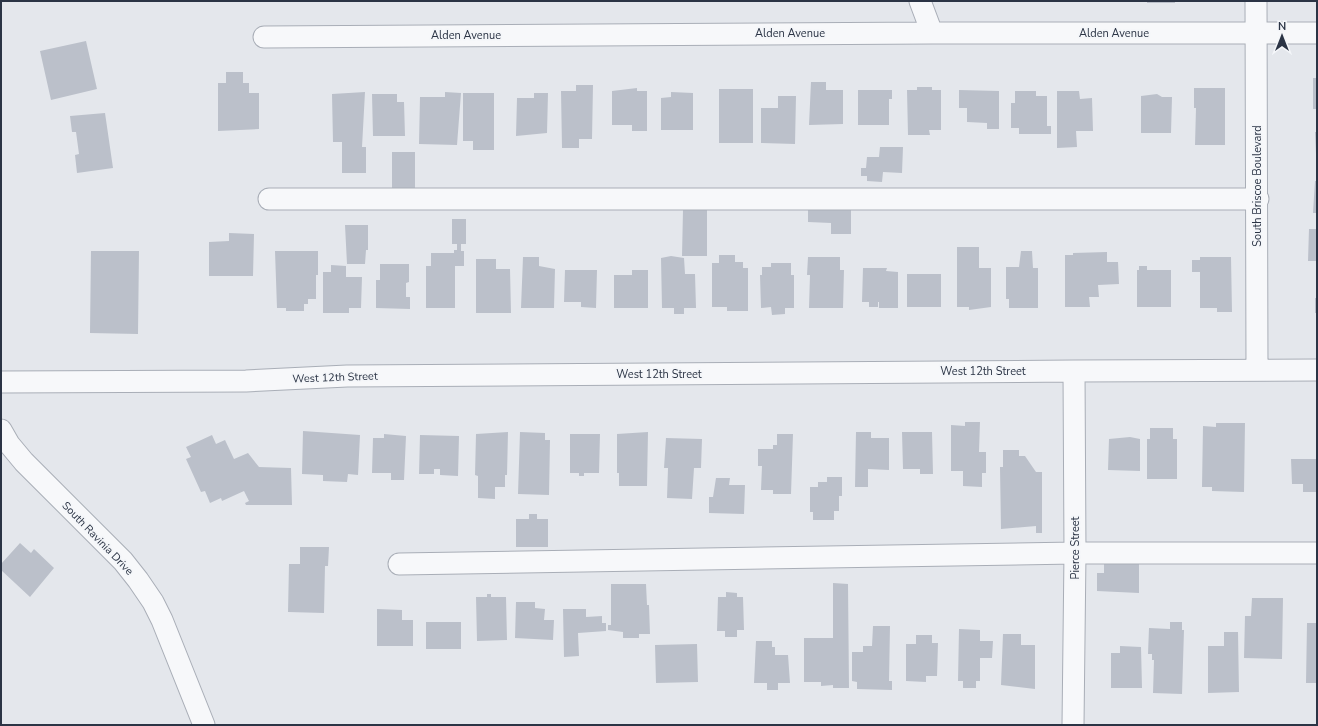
<svg xmlns="http://www.w3.org/2000/svg" width="1318" height="726" font-family="'Nunito Sans',sans-serif">
	<style>
		.building { fill: #bbc0ca }
		.lines { fill: none; stroke-linecap: round; stroke-linejoin: round }
		.minor-casing { stroke: #a9aeb7; stroke-width: 23 }
		.minor { stroke: #f7f8fa; stroke-width: 21 }
		.labels { text-anchor: middle; stroke-width: 3.5; stroke-linejoin: round; paint-order: stroke }
		.street-label { font-size: 11px; fill: #2b3445; stroke: #f4f6f9 }
	</style>
	<rect width="100%" height="100%" fill="#e4e7ec"/>
	<!-- building -->
	<path class="building" d="M1147 1H1175V3H1147Z
		M86 41 97 89 51 100 40 51Z
		M226 72H243V83H249V93H259V129L218 131V83H226Z
		M1313 78H1317V109H1313Z
		M811 82H826V90H843V124L809 125Z
		M576 85H593L592 139H579V148H562L561 91H576Z
		M917 87H932V90H941V130H929L930 135H908L907 90H917Z
		M637 88V91H647V131H632V125H612V91Z
		M1194 88H1225V145H1195L1196 108H1194Z
		M719 89H753V143H719Z
		M858 90H892V99H889V125H858Z
		M959 90 999 91V129H987V123L967 122V108H959Z
		M1015 91H1036V96H1047V126H1051V134H1019V128H1011V103H1015Z
		M1057 91H1079L1080 99 1092 98 1093 131H1076L1077 147 1057 148Z
		M365 92 362 147H366V173H342V142H333L332 94Z
		M445 92 461 93 457 145 419 144 420 97H445Z
		M671 92 693 93V130H661V98L671 97Z
		M463 93H494V150H473V141H463Z
		M534 93H548L547 133 516 136 517 98H534Z
		M372 94H397V102H404L405 136H373Z
		M1157 94 1162 97H1172L1171 133H1141V96Z
		M778 96H796L795 144 761 143V108H778Z
		M105 113 113 168 77 173 75 155 79 154 76 132H72L70 116Z
		M1315 132H1317V154H1316Z
		M880 147H903L902 173 883 172 882 182 867 181V176H861V168H866L867 157H879Z
		M392 152H415V190L392 189Z
		M1315 181H1317V213H1313Z
		M808 204 851 206V234H831V223L808 222Z
		M683 210H707V256H682Z
		M452 219H466V244H461V251H464V266H455V308H426V266H431V253H454V250H457V244H452Z
		M345 225H368V250H366L365 264H347Z
		M1309 229H1317V261H1308Z
		M229 233 254 234 253 276H209V242L229 241Z
		M957 247H979V268H991V307L969 310V307H957Z
		M91 251H139L138 334 90 333Z
		M275 251H318V275H316V299H308V304H304V311H286V308H277Z
		M1021 251H1032L1033 268H1038V308H1009V299H1006V267H1019Z
		M1107 252V262H1118L1119 284 1098 285 1099 297H1089L1090 307H1065V255H1073V253Z
		M719 255H735V262H743V268H748V311H727V307H712V263H719Z
		M671 256 684 258 685 274H695L696 308H684V314H674V308H662L661 258Z
		M523 257H539V266L555 269 554 308H521Z
		M808 257H840V270H844L843 308H809L810 275H807Z
		M1200 257H1231L1232 312H1217V308H1200V272H1192V260H1200Z
		M476 259H496V269H510L511 313H476Z
		M771 263H791V275H794V308H785V314L772 315 771 307 761 308 760 275H762V267H771Z
		M380 264H409V282L406 283V297H410V309L376 308V280H380Z
		M331 265 346 266V277H362L361 308H349V313H323V272H331Z
		M1139 266H1147V270H1171V307H1137V270H1139Z
		M863 268H887L886 271 898 272V308H879V302H878V307H869V302H862Z
		M565 270H597L596 308 581 307V302H564Z
		M632 270H648V308H614V275H632Z
		M907 274H941V307H907Z
		M1315 298H1317V313H1315Z
		M965 422H980L979 452H986V473H982V487L963 486V471H951V425L965 426Z
		M1216 423H1245L1244 492 1212 491V487H1202L1203 426 1216 427Z
		M1150 428H1173V439H1177V479H1147V439H1150Z
		M303 431 360 435 358 475 348 474 347 482 323 481V475L302 474Z
		M508 432 507 475H505V487H495V499L478 498V476L475 475 476 434Z
		M520 432 545 433V440H550L549 495 518 494Z
		M648 432 647 486H619V473H617V434Z
		M856 432H871V438H889V470L868 469V487H855Z
		M902 432H932L933 474H920V469H903Z
		M384 434 406 436 404 480H391V473H372L373 438H384Z
		M570 434H600L599 473H584V476H579V473H570Z
		M777 434H793L791 494H773V490H761L762 466H758V449H773V445H777Z
		M212 435 216 444 225 440 234 459 248 453 259 467 291 468 292 505H246L245 503 249 501 244 491 222 501 221 498 210 503 205 491 201 492 186 459 191 457 186 447Z
		M420 435 459 436 458 476 440 475V469H434V474H419Z
		M1130 437 1140 439V471L1108 470 1109 439Z
		M666 438 702 439 701 468H694L692 499 667 498 668 468H664Z
		M1003 450H1019V456H1025L1036 472H1042V533H1036V526L1001 529 1000 467H1003Z
		M1291 459H1317V492H1303V484H1292Z
		M827 477H842V496H839V511H834V520H813V512H810V487H818V482H827Z
		M716 478H730L729 485H745L744 514 709 513V497H713Z
		M529 514H537V519H548V547H516V519H529Z
		M20 543 31 553 34 549 54 568 30 597 1 570V564Z
		M300 547H329L328 566H325L324 613 288 612 289 564H300Z
		M1104 561 1139 562V593L1097 591V573H1104Z
		M833 583 848 584 849 688H833V685L821 686V682H804V638H833Z
		M611 584H646L647 605H649L650 634H639V638H623V632L608 630V625H611Z
		M726 592 737 593V597H743L744 630H737V637H725V631H717L718 597H726Z
		M487 594H491V597H506L507 640 477 641 476 597H487Z
		M1252 598H1283L1282 659 1244 658 1245 616H1251Z
		M516 602H535V608L545 609 544 620H554L553 640 515 638Z
		M377 609 402 610V620H413V646H377Z
		M563 609H586V617L602 616V623H606V631L578 633 579 656 564 657Z
		M426 622H461V649H426Z
		M1170 622H1182V630H1184L1182 694 1153 693 1154 660H1152V654H1148L1149 628 1170 629Z
		M1307 623H1317V683H1306Z
		M873 626H890L889 681H892V690L857 689V682L852 681V652H863V646H872Z
		M959 629 980 630V641H993L992 658H980V681H976V688H963V681H958Z
		M1224 632H1238L1239 692 1208 693V646H1224Z
		M1003 634H1021V645H1035V689L1001 685Z
		M916 635H932V643H938L937 676H926V682L906 681V644H916Z
		M756 641H772V647H775V655H788L790 683H778V690H767V683H754Z
		M697 644 698 682 656 683 655 645Z
		M1120 646 1141 647 1142 688H1111V653H1120Z"/>
	<g class="lines">
		<!-- minor casing -->
		<g class="minor-casing">
			<path id="minor" d="M920 1 932 33
				M1256 1 1257 370
				M264 37 932 33H1317
				M269 199H1258
				M1 382 246 381 347 376 1074 371 1317 370
				M1 430 9 444 24 462 123 561 138 580 153 602 162 620 204 725
				M399 564 1075 553H1317
				M1073 725 1075 553 1074 371"/>
		</g>
		<!-- minor -->
		<use href="#minor" class="minor"/>
	</g>
	<g class="labels">
		<!-- street labels -->
		<g class="street-label">
			<text x="790" y="37">Alden Avenue</text>
			<text x="1114" y="37">Alden Avenue</text>
			<text x="466" y="39">Alden Avenue</text>
			<text transform="translate(1257 186) rotate(-90)" y="4">South Briscoe Boulevard</text>
			<text x="983" y="375">West 12th Street</text>
			<text x="659" y="378">West 12th Street</text>
			<text transform="translate(335 377) rotate(-2)" y="4">West 12th Street</text>
			<text transform="translate(98 538) rotate(46)" y="4">South Ravinia Drive</text>
			<text transform="translate(1075 548) rotate(-90)" y="4">Pierce Street</text>
		</g>
	</g>
	<!-- border -->
	<rect width="1318" height="726" fill="none" stroke="#2b3445" stroke-width="4"/>
	<!-- north arrow -->
	<g transform="translate(1282 36)" stroke="#f4f6f9" stroke-width="3" paint-order="stroke">
	<path d="M0-3L7 15L0 10L-7 15Z" fill="#2b3445"/>
	<text y="-6" font-size="11" font-weight="bold" text-anchor="middle" fill="#2b3445">N</text>
	</g>
</svg>
